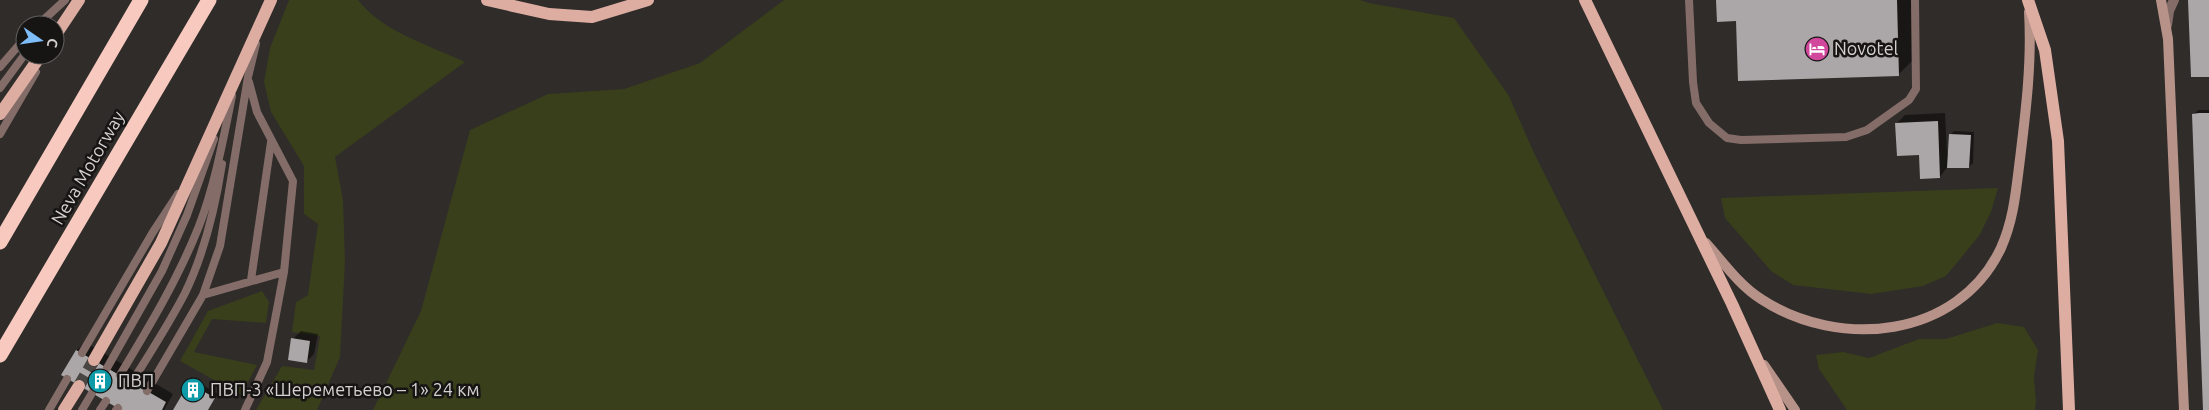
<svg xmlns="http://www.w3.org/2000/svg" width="2209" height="410" font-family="Ubuntu,sans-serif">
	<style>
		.green { fill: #393f1b }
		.shadow { fill: #0007 }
		.building { fill: #aba7a8 }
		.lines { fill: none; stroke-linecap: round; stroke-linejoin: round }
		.primary-tunnel { stroke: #484543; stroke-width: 12; stroke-dasharray: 12 6; stroke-linecap: butt }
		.lane { stroke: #846d68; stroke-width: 8 }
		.street { stroke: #846d68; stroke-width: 10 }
		.secondary { stroke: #b69289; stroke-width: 10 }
		.primary { stroke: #ddada2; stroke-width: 12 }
		.highway { stroke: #f8cabf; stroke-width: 15 }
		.labels { text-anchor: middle; stroke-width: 5; stroke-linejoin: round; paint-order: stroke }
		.poi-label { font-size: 18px; fill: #d4d1d0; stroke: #161514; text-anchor: start }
		.street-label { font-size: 18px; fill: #d4d1d0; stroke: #161514 }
	</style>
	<rect width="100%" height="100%" fill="#2f2c2a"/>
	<!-- green -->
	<path class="green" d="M289 0H358C383 32 429 45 465 62L335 157 343 200 345 261 340 357 317 410H256L282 366 314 370 320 336 292 332 296 302 308 295 318 224 304 214V166L271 112 264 82 270 48Z
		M784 0H1360L1369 3 1454 18 1509 96 1534 153 1663 410H373L421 311 470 130 548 94 624 89 700 63Z
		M1998 188 1991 212 1979 236 1946 276 1923 286 1871 294 1793 285 1771 271 1725 218 1721 198Z
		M262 291 269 302 266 323 212 319 194 352 257 365 241 395 180 361 208 311Z
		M1997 323 2024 327 2038 350 2034 377 2036 402 2035 410H1847L1819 369 1816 355 1843 352 1869 358 1919 339H1946Z"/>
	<!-- shadow -->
	<path class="shadow" d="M1718 0H1918L1919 54 1898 75 1737 20Z
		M2198 110H2209V410H2205L2194 114Z
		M1945 113 1947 153H1949L1950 135 1954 131 1974 132 1973 163 1969 167 1948 166 1940 177 1897 123 1905 115Z
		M301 331 318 334 314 354 306 362 293 339Z
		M85 342 173 394 164 410H123L63 375 77 350Z
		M194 380 218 394 208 410H175Z"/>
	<!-- building -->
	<path class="building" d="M1716 0H1897L1899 76 1738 81 1736 21 1717 22Z
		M2188 0H2209V77H2191Z
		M2199 113H2209V410H2203L2192 114Z
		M1938 121 1940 178 1920 179 1919 155 1897 156 1895 123Z
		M1949 134 1971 135 1969 168H1947Z
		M291 338 310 341 307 363 288 360Z
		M76 350 166 402 162 410H121L61 375Z
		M189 383 215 398 208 410H173Z"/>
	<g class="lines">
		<!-- primary-tunnel -->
		<path class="primary-tunnel" d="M79 386 94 360"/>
		<!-- lane -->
		<path class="lane" d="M1689 0 1693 82 1696 103 1709 123 1727 138 1741 140 1846 137 1867 130 1909 100 1916 89 1915 0
			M38 25 65 0
			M0 67 25 38
			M0 88 25 54
			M0 134 36 72
			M251 280 271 142
			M203 295 284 272 293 181 257 112 249 82
			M82 353 153 232 178 194
			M107 368 162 271 187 215 214 139
			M120 375C149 327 178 279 199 226 215 185 223 140 232 96
			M132 382C150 353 169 324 185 293 205 252 215 209 222 164
			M147 391 203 295 220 246 248 77 256 44
			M49 410 67 379
			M82 410 92 393
			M100 410 106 401
			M116 410 118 408
			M245 410 267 362 284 272"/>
		<!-- street -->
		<path class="street" d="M2167 25 2169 11 2174 0"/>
		<!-- secondary -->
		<path class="secondary" d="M2161 0 2168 39 2184 410
			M1706 243C1723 262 1739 285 1761 299 1839 350 1958 339 2001 248 2014 219 2016 190 2020 159 2026 110 2032 61 2029 12
			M1764 365 1795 410"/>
		<!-- primary -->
		<path class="primary" d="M487 0 549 14 592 17 648 0
			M1585 0 1732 304 1780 410
			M2028 0 2045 50 2058 141 2069 410
			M55 36 79 0
			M0 114 41 55
			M94 360 161 243 271 0
			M64 410 79 386"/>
		<!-- highway -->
		<path class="highway" d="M0 242 141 0
			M0 355 209 0"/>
	</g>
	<!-- icons -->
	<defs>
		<g id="hotel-disc" transform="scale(1.25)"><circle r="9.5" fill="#d1479c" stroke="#161514"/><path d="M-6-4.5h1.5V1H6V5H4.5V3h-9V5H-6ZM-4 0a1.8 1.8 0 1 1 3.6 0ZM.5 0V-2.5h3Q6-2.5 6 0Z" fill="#fff"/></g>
		<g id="building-disc" transform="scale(1.25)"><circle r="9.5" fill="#0f9aa8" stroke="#161514"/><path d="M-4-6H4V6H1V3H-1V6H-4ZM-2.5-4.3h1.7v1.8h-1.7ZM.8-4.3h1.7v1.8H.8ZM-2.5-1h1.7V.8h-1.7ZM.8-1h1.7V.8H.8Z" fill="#fff"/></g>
	</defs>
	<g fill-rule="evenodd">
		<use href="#hotel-disc" x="1817" y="49"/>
		<use href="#building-disc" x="100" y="381"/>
		<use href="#building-disc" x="193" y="390"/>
	</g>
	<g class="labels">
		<!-- poi labels -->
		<g class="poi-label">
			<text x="1834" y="55">Novotel</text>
			<text x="118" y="387">ПВП</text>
			<text x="210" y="396">ПВП-3 «Шереметьево – 1» 24 км</text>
		</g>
		<!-- street labels -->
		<g class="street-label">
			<text transform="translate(88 168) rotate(-60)" y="6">Neva Motorway</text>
		</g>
	</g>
	<!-- north arrow -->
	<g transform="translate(40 40) rotate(103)"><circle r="24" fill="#161514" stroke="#62605f"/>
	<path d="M0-4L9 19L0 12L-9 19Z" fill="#7fbdf9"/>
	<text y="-8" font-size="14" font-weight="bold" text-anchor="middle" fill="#d4d1d0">С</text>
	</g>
</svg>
